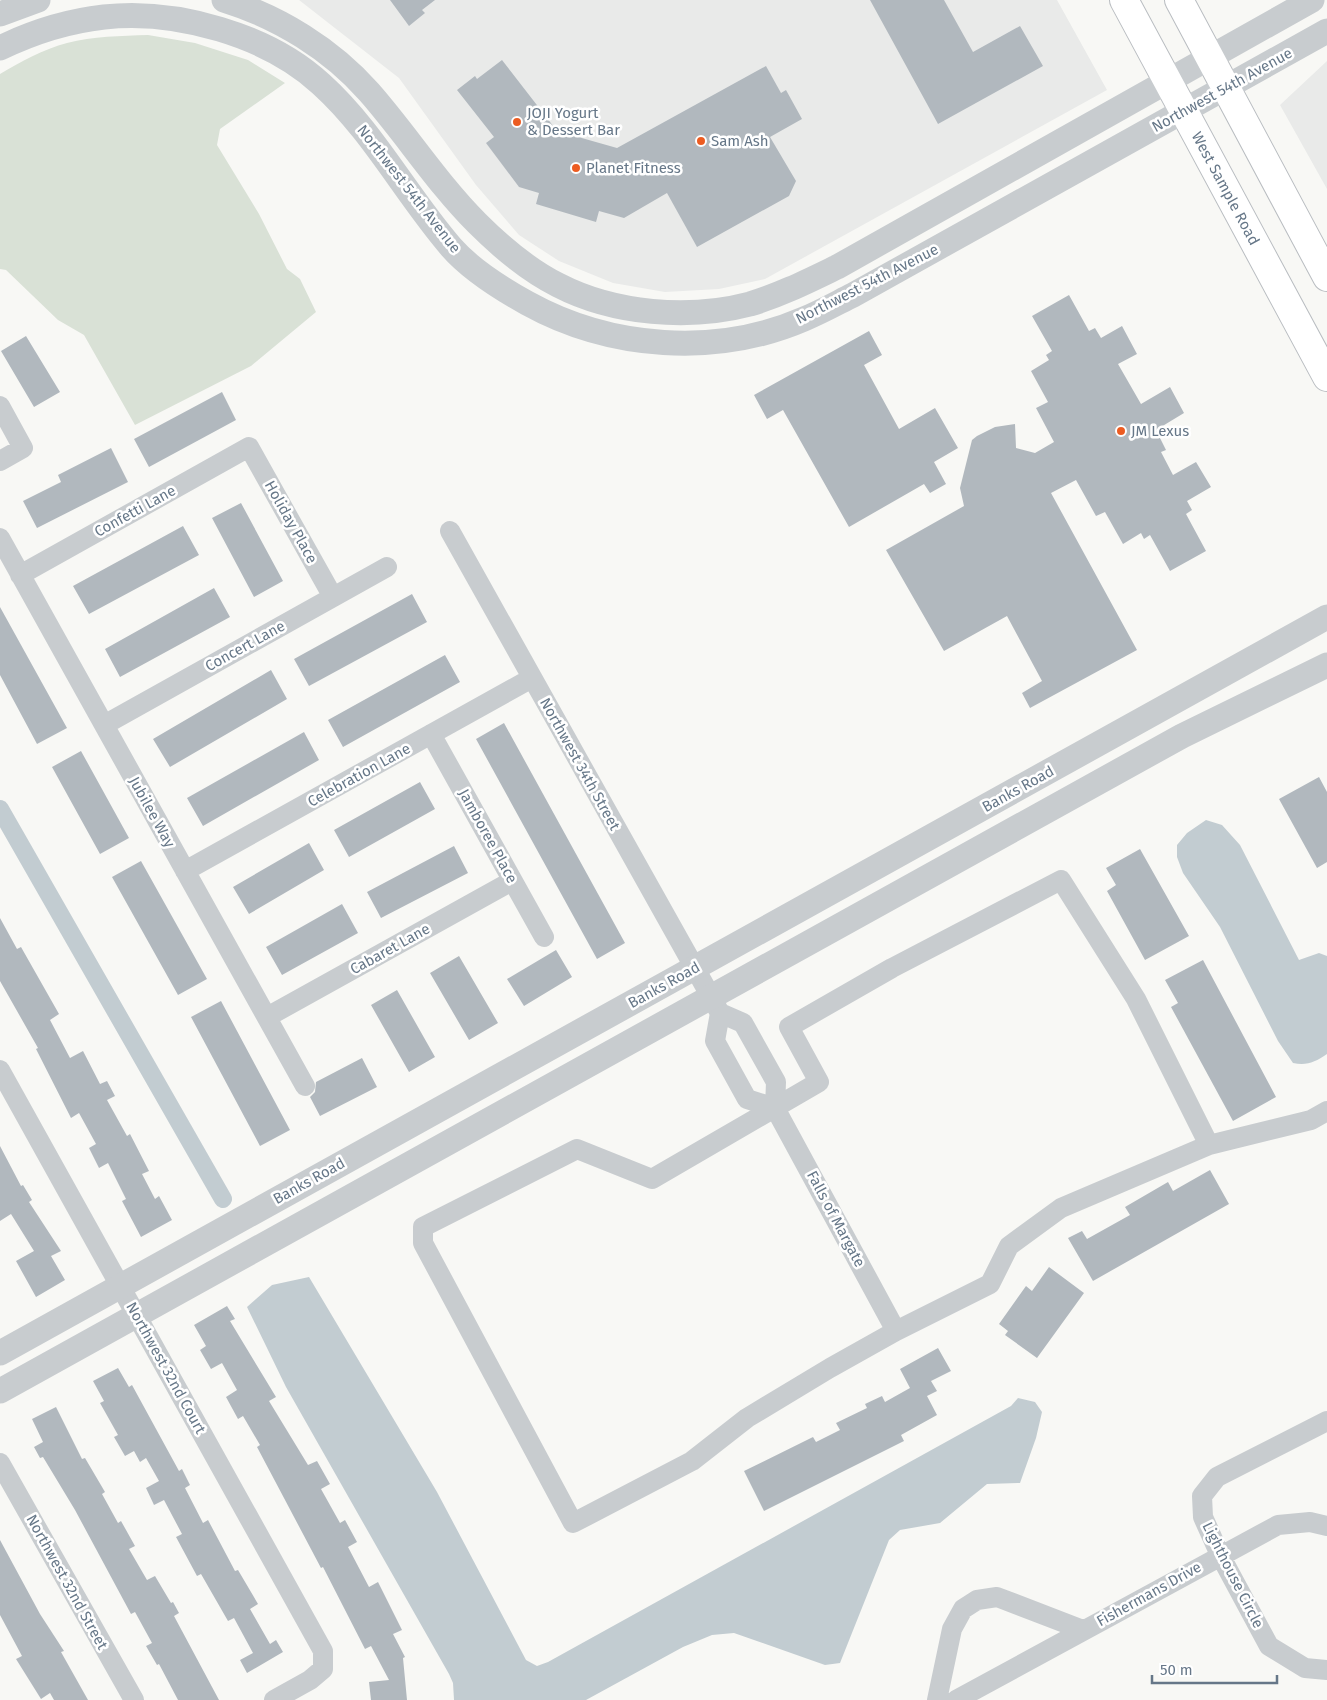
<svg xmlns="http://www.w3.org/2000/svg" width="1327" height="1700" font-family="'Fira Sans',sans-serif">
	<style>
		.built { fill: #e9eae9 }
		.green { fill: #d9e1d6 }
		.water { fill: #c2ccd1 }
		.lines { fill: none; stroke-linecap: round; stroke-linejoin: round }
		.canal { stroke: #c2ccd1; stroke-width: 18 }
		.building { fill: #b1b8be }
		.primary-casing { stroke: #b9bdc1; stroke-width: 30 }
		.minor { stroke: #c8cccf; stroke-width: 20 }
		.tertiary { stroke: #c8cccf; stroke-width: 25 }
		.primary { stroke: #fff; stroke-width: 28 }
		.poi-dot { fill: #ec5c22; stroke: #fff; stroke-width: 2 }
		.labels { text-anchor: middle; stroke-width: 5; stroke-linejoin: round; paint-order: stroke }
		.street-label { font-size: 15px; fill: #678; stroke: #fff }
		.poi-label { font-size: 15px; fill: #678; stroke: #fff; text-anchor: start }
	</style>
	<rect width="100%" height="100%" fill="#f8f8f5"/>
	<!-- built -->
	<path class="built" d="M299 0H1057L1107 90 765 279 719 289 665 292 613 283 559 261 519 235 476 185 399 78Z
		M1327 61V189L1280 105Z"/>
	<!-- green -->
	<path class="green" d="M148 35 195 43 248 60 285 83 220 129 217 145 259 214 287 269 300 279 316 312 251 366 135 425 84 335 58 320 6 270 0 269V74C20 62 44 49 67 43 93 36 121 36 148 35Z"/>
	<!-- water -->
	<path class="water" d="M1206 820 1222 825 1240 845 1299 960 1319 953 1327 956V1054C1315 1062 1307 1066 1293 1063L1278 1041 1220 927 1183 873 1177 857V845L1187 833Z
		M309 1277 437 1492 526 1660 537 1666 548 1662 1011 1406 1018 1398 1035 1402 1042 1412 1036 1438 1020 1483 987 1484 940 1523 900 1530 889 1540 840 1663 825 1665 734 1633 712 1635 683 1647 586 1700H454L453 1683 449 1674 286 1387 247 1307 272 1285Z"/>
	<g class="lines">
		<!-- canal -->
		<path class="canal" d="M0 809 223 1199"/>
	</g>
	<!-- building -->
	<path class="building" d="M390 0H435L422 10 425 13 409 26Z
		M870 0H944L973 52 1020 26 1043 66 938 124Z
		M502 60 557 131 617 148 766 66 781 93 786 90 802 119 770 137 796 181 789 196 697 247 667 193 624 218 599 211 596 222 536 204 539 193 519 187 486 143 494 137 457 90 475 76 477 79Z
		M1069 295 1089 331 1095 328 1101 338 1122 326 1137 354 1118 364 1141 404 1170 387 1184 413 1156 430 1166 450 1161 452 1173 475 1196 462 1211 487 1187 501 1192 510 1186 514 1206 551 1170 571 1150 535 1144 539 1141 533 1123 544 1105 512 1096 516 1076 480 1051 493 1137 650 1030 708 1022 693 1042 681 1007 616 944 651 886 550 964 506 960 488 972 440 977 436 995 427 1015 424 1016 448 1035 453 1054 442 1036 408 1048 402 1031 371 1049 360 1046 355 1052 351 1032 316Z
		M869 331 882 355 864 365 899 429 935 408 958 448 934 462 946 484 930 493 924 484 849 527 783 410 767 419 754 395Z
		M26 336 60 392 34 407 1 351Z
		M222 392 236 420 149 467 134 439Z
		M111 448 128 482 37 528 23 501 61 482 58 475Z
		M241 503 283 581 254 597 212 518Z
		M183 526 199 555 89 614 73 586Z
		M214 588 230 617 120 677 105 649Z
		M412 594 427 622 309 686 294 659Z
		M0 607 67 728 37 744 0 675Z
		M445 655 460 682 343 747 328 720Z
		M271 670 287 699 170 767 153 739Z
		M504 723 625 943 597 959 476 739Z
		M304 732 319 760 203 826 187 798Z
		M81 751 129 838 100 854 52 767Z
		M1319 777 1327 792V862L1317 868 1279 799Z
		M420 782 435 809 349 857 334 830Z
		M309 843 324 870 249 914 233 887Z
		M454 846 468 873 381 918 367 892Z
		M1140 849 1189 936 1145 960 1107 891 1116 885 1106 868Z
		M141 861 207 979 178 995 112 877Z
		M342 904 358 933 282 975 266 947Z
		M0 918 17 949 21 947 59 1014 50 1020 70 1058 83 1051 100 1084 107 1081 115 1096 107 1100 127 1136 130 1134 149 1171 142 1174 155 1199 159 1196 172 1220 141 1237 122 1201 126 1199 108 1163 99 1168 89 1148 96 1144 79 1113 71 1118 36 1049 38 1048 0 981Z
		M556 950 572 977 524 1006 507 979Z
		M459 956 498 1023 469 1040 430 973Z
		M1203 960 1276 1097 1233 1121 1171 1007 1178 1003 1165 980Z
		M397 990 435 1057 409 1072 371 1005Z
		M221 1001 290 1130 260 1146 191 1017Z
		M362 1058 377 1087 320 1116 310 1097 315 1092 316 1082Z
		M0 1146 21 1186 23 1185 32 1200 29 1202 61 1251 51 1256 65 1280 36 1297 16 1261 34 1251 11 1214 0 1221Z
		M1210 1170 1229 1204 1093 1281 1068 1238 1082 1231 1087 1239 1130 1215 1125 1207 1168 1182 1173 1191Z
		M1049 1267 1084 1293 1037 1358 1005 1335 1008 1331 999 1324 1026 1286 1032 1291Z
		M227 1306 235 1319 230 1321 276 1397 269 1401 308 1465 317 1461 330 1484 321 1489 340 1523 345 1520 357 1542 348 1547 369 1587 378 1582 402 1630 393 1634 405 1657 403 1658 407 1700H371L369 1682 389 1680 371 1646 365 1649 323 1567 321 1568 257 1447 260 1445 243 1416 238 1419 226 1397 237 1390 222 1363 211 1369 200 1350 206 1346 194 1325Z
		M938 1348 951 1371 931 1381 937 1391 927 1396 937 1415 901 1435 904 1441 764 1511 744 1471 813 1437 816 1442 840 1430 836 1423 867 1408 865 1404 882 1396 885 1402 910 1388 900 1369Z
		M118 1368 129 1387 132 1385 179 1471 182 1469 190 1485 185 1488 203 1523 208 1520 235 1571 238 1570 258 1604 250 1609 270 1644 276 1640 283 1652 247 1673 240 1660 253 1653 234 1618 228 1621 201 1574 197 1576 176 1537 182 1534 164 1500 154 1505 146 1488 159 1481 146 1458 140 1462 134 1451 125 1456 114 1437 118 1435 100 1403 104 1401 93 1381Z
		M56 1407 82 1459 85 1458 105 1492 102 1494 118 1523 121 1521 135 1546 129 1549 147 1580 155 1576 171 1603 173 1602 179 1613 174 1616 219 1700H178L159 1664 157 1665 146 1646 152 1643 135 1612 131 1614 75 1510 43 1457 40 1458 34 1447 43 1442 32 1419Z
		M0 1540 40 1614 64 1651 61 1652 88 1700H54L50 1693 41 1699 16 1659 22 1656 0 1615Z"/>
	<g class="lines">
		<!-- primary casing -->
		<g class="primary-casing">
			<g id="primary">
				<path id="s1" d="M1124 0 1327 377"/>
				<path d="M1179 0 1327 277"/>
			</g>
		</g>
		<!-- minor -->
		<path class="minor" d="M0 406 23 448 0 461
			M450 531 720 1013 743 1023 776 1082 775 1108 896 1331
			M0 538 305 1086
			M20 575 249 447 333 597
			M104 725 387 567
			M431 734 544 937
			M185 871 532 678
			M720 1013 715 1041 747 1099 775 1108
			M267 1017 512 881
			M0 1070 323 1651V1669L310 1680 274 1700
			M1209 1145 1136 999 1061 880 892 968 789 1027 819 1082 652 1179 577 1149 423 1227V1243L573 1523 692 1461 747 1418 830 1368 896 1331 990 1284 1009 1246 1061 1208 1209 1145 1311 1120 1327 1111
			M1327 1421 1217 1477 1202 1496 1203 1517 1220 1555 1269 1646 1305 1668 1327 1670
			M0 1463 134 1700
			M937 1700 952 1629 963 1609 977 1600 997 1597 1083 1630
			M956 1700 1278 1525 1310 1522 1327 1526"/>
		<!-- tertiary -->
		<path class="tertiary" d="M224 0C279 17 331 49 369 92 406 134 437 183 477 223 501 247 528 270 558 285 614 314 689 320 750 304 780 295 808 281 837 267L1312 0
			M0 14 38 0
			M0 48C33 32 68 21 104 17 176 9 268 35 321 84 373 131 406 195 451 247 471 270 500 288 527 303 610 349 716 357 804 319 821 312 837 303 853 295L1327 31
			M0 1353 1327 617
			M0 1391 1182 736 1327 665"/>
		<!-- primary -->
		<use href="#primary" class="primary"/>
	</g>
	<!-- markers -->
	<g class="poi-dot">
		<circle cx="517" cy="122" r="5"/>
		<circle cx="701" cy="141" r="5"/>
		<circle cx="576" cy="168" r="5"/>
		<circle cx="1121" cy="431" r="5"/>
	</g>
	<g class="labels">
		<!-- street labels -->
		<g class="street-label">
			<text transform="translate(1222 90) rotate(-29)" y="5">Northwest 54th Avenue</text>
			<text transform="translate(409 189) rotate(52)" y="5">Northwest 54th Avenue</text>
			<text dy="5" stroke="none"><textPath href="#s1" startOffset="214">West Sample Road</textPath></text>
			<text transform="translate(867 284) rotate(-27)" y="5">Northwest 54th Avenue</text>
			<text transform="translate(135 511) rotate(-29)" y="5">Confetti Lane</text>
			<text transform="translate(291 522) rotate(61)" y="5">Holiday Place</text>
			<text transform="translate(245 646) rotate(-29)" y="5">Concert Lane</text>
			<text transform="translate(580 764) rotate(61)" y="5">Northwest 34th Street</text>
			<text transform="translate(359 775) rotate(-29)" y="5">Celebration Lane</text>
			<text transform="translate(1018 789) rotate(-29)" y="5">Banks Road</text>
			<text transform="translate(152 812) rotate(61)" y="5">Jubilee Way</text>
			<text transform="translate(488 836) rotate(61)" y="5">Jamboree Place</text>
			<text transform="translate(390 949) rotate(-29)" y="5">Cabaret Lane</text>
			<text transform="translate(664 985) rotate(-29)" y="5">Banks Road</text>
			<text transform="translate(309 1181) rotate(-29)" y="5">Banks Road</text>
			<text transform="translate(836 1219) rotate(62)" y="5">Falls of Margate</text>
			<text transform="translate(166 1368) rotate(61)" y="5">Northwest 32nd Court</text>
			<text transform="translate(1233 1575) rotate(63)" y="5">Lighthouse Circle</text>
			<text transform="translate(67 1582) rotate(61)" y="5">Northwest 32nd Street</text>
			<text transform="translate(1149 1594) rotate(-29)" y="5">Fishermans Drive</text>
		</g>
		<!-- poi labels -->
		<g class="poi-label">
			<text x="527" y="118">JOJI Yogurt<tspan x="527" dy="17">&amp; Dessert Bar</tspan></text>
			<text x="711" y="146">Sam Ash</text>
			<text x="586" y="173">Planet Fitness</text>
			<text x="1131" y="436">JM Lexus</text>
		</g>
	</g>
	<!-- scale -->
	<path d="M1152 1675v8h125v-8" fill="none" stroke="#667788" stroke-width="2.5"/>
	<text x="1160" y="1675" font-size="15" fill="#667788" stroke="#ffffff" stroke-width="4" paint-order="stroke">50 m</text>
</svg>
